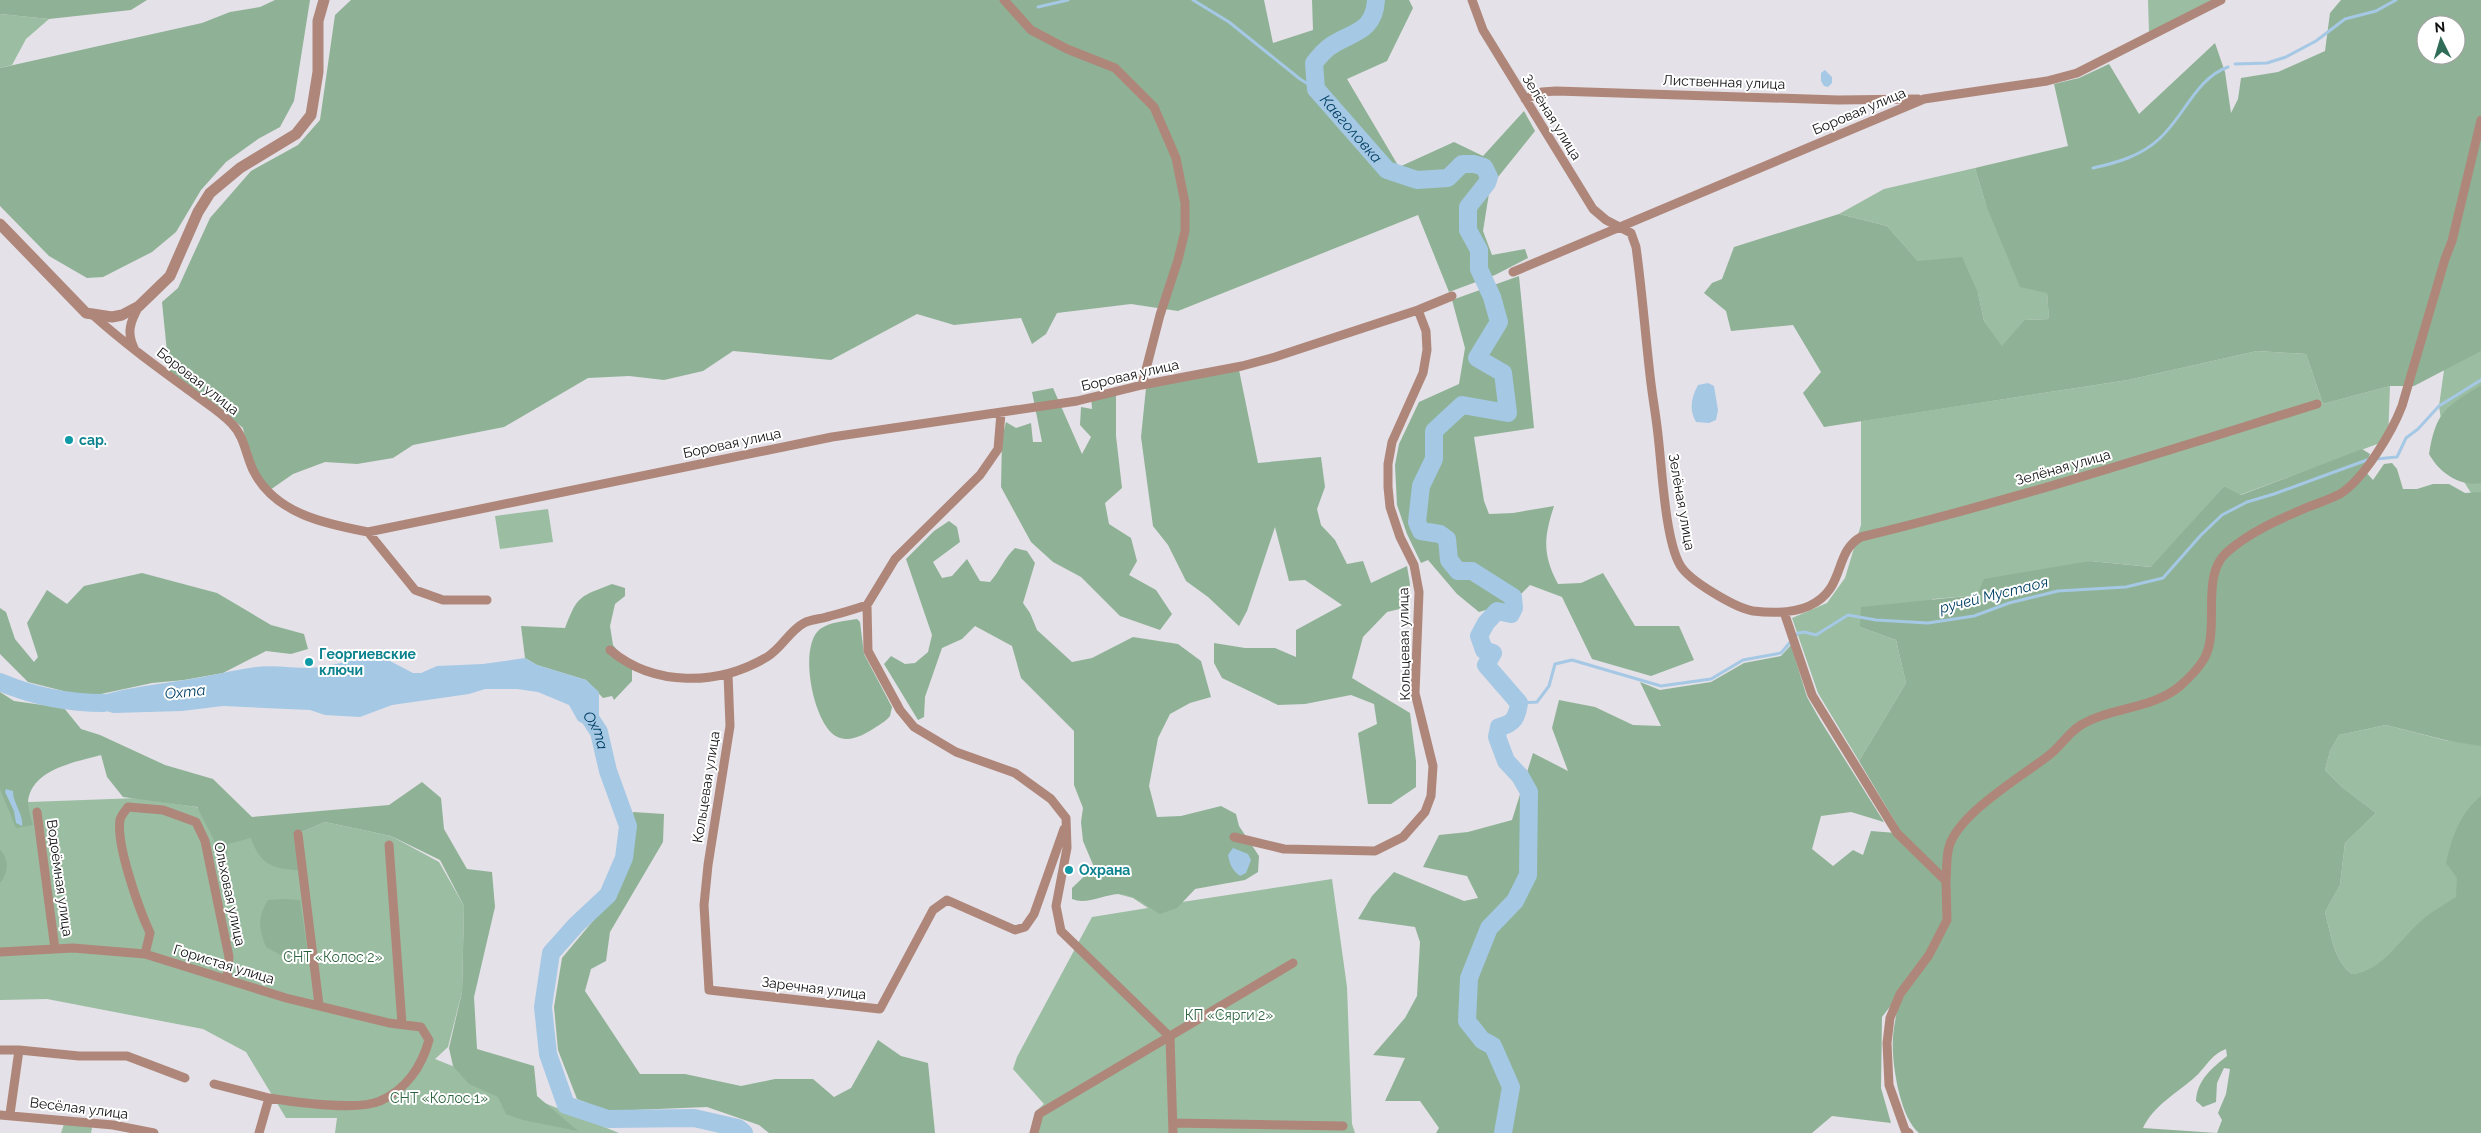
<svg xmlns="http://www.w3.org/2000/svg" width="2481" height="1133" font-family="Raleway,sans-serif">
	<style>
		.green { fill: #9bbda2 }
		.forest { fill: #8fb296; fill-rule: evenodd }
		.water { fill: #a5c8e5 }
		.lines { fill: none; stroke-linecap: round; stroke-linejoin: round }
		.stream { stroke: #a5c8e5; stroke-width: 3 }
		.river { stroke: #a5c8e5; stroke-width: 18 }
		.minor { stroke: #af877a; stroke-width: 9 }
		.tertiary { stroke: #af877a; stroke-width: 11 }
		.culture-dot { fill: #0f9aa8; stroke: #fff; stroke-width: 2 }
		.labels { text-anchor: middle; stroke-width: 4; stroke-linejoin: round; paint-order: stroke }
		.street-label { font-size: 14px; fill: #100f11; stroke: #fff }
		.culture-label { font-size: 14px; font-weight: bold; fill: #0d838f; stroke: #fff; text-anchor: start }
		.park-label { font-size: 14px; fill: #2f653e; stroke: #fff }
		.water-label { font-size: 15px; font-style: italic; fill: #013f64; stroke: #fff }
	</style>
	<rect width="100%" height="100%" fill="#e4e1e8"/>
	<!-- green -->
	<path class="green" d="M2148 0H2212L2149 33Z
		M0 14 49 19 26 39 12 65 0 68Z
		M1975 168 1986 205 2047 292 2049 319 2024 320 2002 347 1984 321 1978 293 1918 261 1887 226 1839 214 1884 189Z
		M2481 333V509L2446 453 2439 406 2444 370V358Z
		M2257 351 2306 354 2323 404 2390 386 2388 440 2240 495 2224 486 2152 567 2090 561 1978 595 1934 599 1860 627 1896 640 1906 683 1859 761 1818 693 1792 618 1827 603 1845 578 1861 525V421L2128 380Z
		M548 509 553 542 500 549 495 516Z
		M2386 725 2448 741 2481 743V883L2375 968 2364 973 2352 974C2333 960 2331 934 2325 912L2340 885 2345 843 2376 813 2342 787 2325 770 2330 751 2339 735Z
		M0 787 29 802 139 798 196 807 236 840 304 831 325 822 391 836 439 862 464 906 462 992 448 1047 435 1059 619 1133H335L337 1118H286L246 1052 203 1029 47 999 0 1000Z
		M1206 878 1182 902 1332 879 1347 987 1352 1124 1355 1133H1030L1035 1112 1044 1104 1013 1069 1017 1057 1092 917 1148 908 1133 898 1118 894Z
		M64 1124 90 1126 92 1128 91 1133H61Z"/>
	<!-- forest -->
	<path class="forest" d="M0 0H147L131 10 49 19 0 14Z
		M275 0H310L294 101 280 127 258 139 226 162 201 190 176 232 152 252 103 277 87 278 49 256 0 206V68L202 23 230 12 260 7Z
		M351 0H1264L1273 43 1313 30 1312 0H1409L1413 8 1387 61 1347 79 1399 167 1454 142 1483 156 1524 111 1535 131 1490 187 1483 231 1492 255 1525 249 1528 258 1495 275 1449 292 1418 215 1178 311 1131 304 1057 313 1046 334 1032 344 1021 318 954 325 917 314 831 360 733 351 703 371 664 380 629 376 588 378 504 427 413 445 393 458 357 464 325 462 293 474 270 490 250 461 243 428 215 404 169 372 162 302 178 288 210 218 251 171 298 145 320 120 335 15Z
		M2341 0H2481V351L2414 386H2390L2323 404 2306 354 2257 351 2128 380 1824 427 1803 393 1821 372 1793 325 1731 331 1726 311 1704 293 1712 283 1722 279 1734 247 1839 214 1887 226 1918 261 1962 257 1978 293 1984 321 2002 346 2024 320 2049 319 2047 293 2020 287 1986 205 1975 168 2068 146 2054 84 2079 78 2109 64 2139 114 2215 43 2225 72 2231 113 2238 99 2241 78 2278 72 2325 51 2330 13ZM2426 25H2456V55H2426Z
		M1519 276 1534 428 1474 437 1484 501 1489 514 1513 513 1554 506C1544 537 1542 554 1558 584L1581 583 1603 573 1635 626H1679L1694 660 1651 676 1592 659 1562 597 1530 585 1509 606H1499L1479 612 1457 594 1428 560 1421 563 1407 534 1397 505 1395 465 1399 444 1419 402 1459 384 1465 348 1452 300Z
		M1239 370 1258 463 1321 457 1325 487 1317 509 1321 525 1335 540 1347 564 1363 561 1371 583 1407 566 1410 584 1408 607 1387 612 1363 637 1352 678 1410 713 1416 761V787L1391 804H1368L1358 733 1377 724 1374 704 1351 695 1305 704 1278 705 1222 678 1214 663V643L1245 648H1275L1296 657V630L1342 605 1305 580 1289 581 1275 527 1247 611 1239 626 1208 597 1186 581 1168 545 1153 526 1141 437 1146 388Z
		M2481 385V483C2459 487 2439 472 2429 454 2436 411 2446 407 2481 385Z
		M1053 388 1082 454 1091 437 1080 425 1081 407 1092 409 1091 396 1116 389V436L1122 488 1105 503 1109 524 1131 538 1137 561 1129 575 1156 590 1172 614 1160 630 1120 616 1081 577 1053 562 1031 542 1001 487 1002 438 1006 422 1016 428 1031 423 1033 442H1042L1032 392Z
		M2362 449 2370 454 2364 470 2373 480 2384 464 2392 463 2397 469 2403 489H2417L2433 484H2449L2465 493 2481 492V746L2449 741 2386 725 2339 735 2330 751 2325 770 2342 787 2376 813 2345 843 2340 885 2325 912C2331 934 2333 960 2352 974 2382 972 2399 940 2421 921 2431 912 2444 905 2456 897L2457 878 2446 863C2452 837 2460 813 2481 796V1133H1919C1900 1118 1891 1062 1893 1037 1894 1023 1898 1009 1899 995L1882 1017 1881 1088 1891 1123 1832 1116 1812 1133H1436L1439 1128 1420 1101H1385L1405 1058 1373 1055 1405 1018 1417 996 1420 942 1415 927 1358 919 1372 896 1394 872 1464 901 1478 898 1467 876 1423 867 1439 835 1468 832 1512 820 1533 753 1568 771 1552 728 1559 700 1595 707 1633 725 1661 726 1640 682 1660 690 1711 682 1744 663 1781 656 1791 645 1807 697 1820 720 1884 822 1851 812 1821 816 1812 849 1833 866 1853 850 1863 855 1871 831 1896 833 1947 880 1897 832V825L1859 761 1906 683 1896 640 1860 627 1861 607 1977 595 1984 579 2090 561 2151 567 2224 486 2241 495ZM2226 1049 2227 1056C2212 1068 2197 1080 2196 1101L2203 1107 2216 1102 2217 1083 2224 1068 2230 1069 2226 1094 2218 1113 2222 1120 2217 1133 2143 1128C2153 1106 2177 1093 2194 1078 2206 1068 2210 1055 2226 1049Z
		M949 521 957 527 960 542 933 562 942 578 952 576 967 559 980 581 990 582C1000 571 1004 558 1015 548L1027 551 1035 563 1023 603 1030 613 1037 630 1072 662 1092 658 1133 637 1178 644 1201 661 1211 697 1190 703 1170 714 1158 738 1149 786 1157 817 1181 816 1221 806 1236 814 1239 826 1259 856 1258 872 1245 880 1195 889 1177 908 1160 914C1148 907 1132 893 1118 894 1103 895 1086 905 1072 899V888L1094 867 1083 841 1081 822 1083 808 1074 785V731L1021 678 1012 646 975 626 962 639 942 648 925 697 924 717 918 720 884 664 891 656 905 664 915 663 928 652 932 635 906 559 934 531Z
		M142 573 217 593 271 625 304 634 308 649 291 654 266 651 223 673 184 680 152 683 87 697 28 682 0 654V608L6 612 15 639 34 662 38 657 27 623 47 590 67 604 84 586Z
		M612 584 625 588V596L615 604 610 626 613 645 632 668V681L614 700 612 696 603 698 586 680 537 665 525 658 521 626 565 628C578 594 580 597 612 584Z
		M857 619 860 622 864 654 892 707 890 716C885 722 882 723 876 727 865 734 848 745 834 735 813 720 798 647 820 629 830 622 844 621 857 619Z
		M0 692 14 701 64 708 81 729 100 735 165 765 213 779 252 817 389 805 422 782 441 798 444 829 467 869 492 872 495 907 474 997 477 1049 534 1066 537 1096 578 1131 523 1120 506 1114 498 1097 469 1084 453 1066 449 1048 462 992 464 906 440 860 391 836 325 822 304 831 294 832 299 870C272 869 260 864 251 838L228 844 226 863 197 807 123 797 107 777 101 755C76 762 31 769 28 802 28 809 31 818 33 825L16 828 0 789Z
		M633 812 664 814 663 842 610 932 606 961 591 969 585 991 640 1074H685L741 1086 775 1079H813L834 1097 851 1088 878 1040 901 1056 928 1063 935 1133H769L759 1125 707 1107 608 1111 577 1099 558 1050 554 1007 562 958 613 897 628 864 634 828Z
		M0 850C10 859 8 874 0 883Z
		M283 899 300 900 309 961 284 957 266 947C259 929 257 918 268 900Z"/>
	<!-- water -->
	<path class="water" d="M1825 70 1832 77V83L1828 87 1824 86 1821 81V73Z
		M1708 383 1714 386 1718 410 1716 420 1709 423 1696 422C1689 410 1691 398 1698 385Z
		M367 658 378 661 388 660 413 673H421L437 666 483 664 525 658 537 665 586 680 599 692V732L578 721 569 705 538 692 517 689H485L469 694 392 705 360 717 325 715 310 710 223 706 182 711 113 713 81 703C116 688 148 686 185 680 207 677 228 671 249 668 269 664 290 668 310 668 330 667 347 660 367 658Z
		M6 789 13 791C13 804 24 815 22 826L16 823 14 811 5 792Z
		M1233 848 1248 854 1251 860 1246 873 1240 876C1232 870 1230 865 1228 855Z"/>
	<g class="lines">
		<!-- stream -->
		<path class="stream" d="M1193 0 1229 22 1300 79 1316 89
			M1038 7 1068 0
			M2235 64 2267 63 2286 57 2316 41 2345 19 2376 11 2396 0
			M2093 168C2116 163 2141 156 2159 139 2184 117 2196 78 2228 67
			M2376 459 2397 457 2406 438 2418 429 2439 406 2481 380
			M1519 703 1537 702 1549 686 1555 664 1572 660 1661 686 1711 679 1743 660 1781 653 1798 633 1804 632 1816 635 1848 615 1876 620 1928 623 1974 616 2009 603 2058 591 2126 587 2163 578 2201 535 2222 515 2247 502 2274 494 2367 460"/>
		<!-- river -->
		<g class="river">
			<path id="s1" d="M1376 0C1374 35 1348 32 1328 48 1323 52 1318 58 1314 63L1316 89 1387 170 1417 180 1448 178 1462 164H1474L1484 167 1489 177 1487 183 1468 207V230L1479 250V269L1492 297 1499 322 1477 358 1503 373 1508 413 1462 405 1434 431V459L1421 486 1417 522 1421 531 1440 534 1447 539 1449 560 1458 571H1472L1513 597 1514 608 1511 614 1497 611 1486 623 1479 636 1484 650 1493 653 1486 665 1519 703C1517 717 1514 724 1499 727L1497 737 1506 761 1520 776 1529 792 1528 875 1515 901 1489 928 1469 978 1467 1021 1482 1040 1493 1046 1511 1087 1503 1133"/>
			<path d="M0 682C33 696 68 703 104 703"/>
			<path id="s2" d="M586 712 599 732 608 771 628 826 624 858 608 895 576 925 551 953 543 1007 548 1054 566 1105 608 1119 694 1118 738 1128 744 1133"/>
		</g>
		<!-- minor -->
		<path class="minor" d="M1004 0 1031 30 1067 49 1115 68 1154 107 1176 158 1185 203V231L1178 260 1160 315 1142 385
			M1472 0 1483 30 1593 209 1606 220 1631 233 1636 247C1642 290 1645 332 1650 375 1652 395 1656 415 1658 435 1662 468 1665 539 1680 565 1689 581 1736 608 1753 611 1770 613 1793 613 1809 606 1846 590 1833 552 1861 537 2015 500 2166 451 2317 404
			M1525 99 1542 92 1556 91 1838 100 1918 99
			M1513 272 1924 99 2047 81 2077 73 2221 0
			M94 316C124 343 157 367 190 391 204 402 220 411 232 424 245 437 246 457 254 472 276 514 326 524 368 532L832 437 1077 401 1142 385 1242 366 1275 357 1418 310 1452 296
			M135 350C126 333 130 322 139 306
			M1001 413 998 449 980 475 895 559 867 605 868 651 900 710 914 727 956 752 1015 773 1051 799 1066 818 1067 848 1056 906 1061 931 1170 1037
			M368 532 415 590 443 600H487
			M1784 612 1812 695 1897 833 1946 881 1947 920 1929 955 1900 994 1890 1018 1887 1043 1889 1085 1905 1130 1909 1133
			M610 650C654 687 718 686 767 657 782 648 789 631 804 623 812 619 822 619 830 616 842 613 855 609 867 605
			M728 674 730 726 708 865 704 905 709 990 880 1009 933 910 947 900 1015 930 1025 927 1034 914 1064 829
			M37 812 55 949
			M298 834 319 1005
			M1234 837 1284 849 1375 851 1403 837 1425 812 1431 796 1433 766 1415 693 1419 592 1414 565 1400 537 1390 507 1388 487V464L1392 442 1423 373 1427 350 1426 331 1418 310
			M389 845 402 1024
			M1946 881C1947 870 1946 857 1949 847 1958 814 2022 776 2048 756 2060 747 2069 732 2081 725 2111 707 2153 709 2180 686 2189 678 2201 666 2206 655 2219 626 2201 576 2226 553 2249 532 2280 519 2308 507 2319 503 2330 499 2340 494 2364 479 2392 432 2402 406L2445 259 2452 241 2481 120
			M0 952 73 948 145 954 286 998 389 1023 421 1027 429 1040C422 1066 406 1090 380 1101 358 1111 294 1102 269 1098L259 1133
			M145 954 150 933C139 909 116 845 120 820 121 815 126 810 128 807L163 810 196 822 205 841 229 957 227 979
			M1170 1037 1173 1133
			M0 1050H19
			M214 1084 269 1098
			M10 1114 19 1050 79 1056H127L185 1078
			M0 1115 113 1125 154 1133
			M1173 1123 1343 1126
			M1034 1133 1039 1114 1293 963"/>
		<!-- tertiary -->
		<path class="tertiary" d="M0 224 86 313 112 317 122 315 139 306 170 276 198 212 210 193 240 168 296 134 311 115 318 72V21L324 0"/>
	</g>
	<!-- markers -->
	<g class="culture-dot">
		<circle cx="69" cy="440" r="5"/>
		<circle cx="309" cy="662" r="5"/>
		<circle cx="1069" cy="870" r="5"/>
	</g>
	<g class="labels">
		<!-- street labels -->
		<g class="street-label">
			<text transform="translate(1724 82) rotate(2)" y="5">Лиственная улица</text>
			<text transform="translate(1859 111) rotate(-23)" y="5">Боровая улица</text>
			<text transform="translate(1552 117) rotate(58)" y="5">Зелёная улица</text>
			<text transform="translate(1130 375) rotate(-13)" y="5">Боровая улица</text>
			<text transform="translate(198 381) rotate(38)" y="5">Боровая улица</text>
			<text transform="translate(732 443) rotate(-12)" y="5">Боровая улица</text>
			<text transform="translate(2063 467) rotate(-16)" y="5">Зелёная улица</text>
			<text transform="translate(1682 502) rotate(80)" y="5">Зелёная улица</text>
			<text transform="translate(1404 644) rotate(-91)" y="5">Кольцевая улица</text>
			<text transform="translate(706 787) rotate(-81)" y="5">Кольцевая улица</text>
			<text transform="translate(60 878) rotate(82)" y="5">Водоёмная улица</text>
			<text transform="translate(230 894) rotate(78)" y="5">Ольховая улица</text>
			<text transform="translate(224 964) rotate(17)" y="5">Гористая улица</text>
			<text transform="translate(814 988) rotate(7)" y="5">Заречная улица</text>
			<text transform="translate(79 1108) rotate(7)" y="5">Весёлая улица</text>
		</g>
		<!-- culture labels -->
		<g class="culture-label">
			<text x="79" y="445">сар.</text>
			<text x="319" y="659">Георгиевские<tspan x="319" dy="16">ключи</tspan></text>
			<text x="1079" y="875">Охрана</text>
		</g>
		<!-- park labels -->
		<g class="park-label">
			<text x="333" y="962">СНТ «Колос 2»</text>
			<text x="1229" y="1020">КП «Сярги 2»</text>
			<text x="439" y="1103">СНТ «Колос 1»</text>
		</g>
		<!-- water labels -->
		<g class="water-label">
			<text dy="5" stroke="none"><textPath href="#s1" startOffset="172">Кавголовка</textPath></text>
			<text transform="translate(1994 595) rotate(-14)" y="5">ручей Мустаоя</text>
			<text transform="translate(185 692) rotate(-6)" y="5">Охта</text>
			<text dy="5" stroke="none"><textPath href="#s2" startOffset="21">Охта</textPath></text>
		</g>
	</g>
	<!-- north arrow -->
	<g transform="translate(2441 40) rotate(355)"><circle r="24" fill="#ffffff" stroke="#9f9fa0"/>
	<path d="M0-4L9 19L0 12L-9 19Z" fill="#306d58"/>
	<text y="-8" font-size="14" font-weight="bold" text-anchor="middle" fill="#100f11">N</text>
	</g>
</svg>
